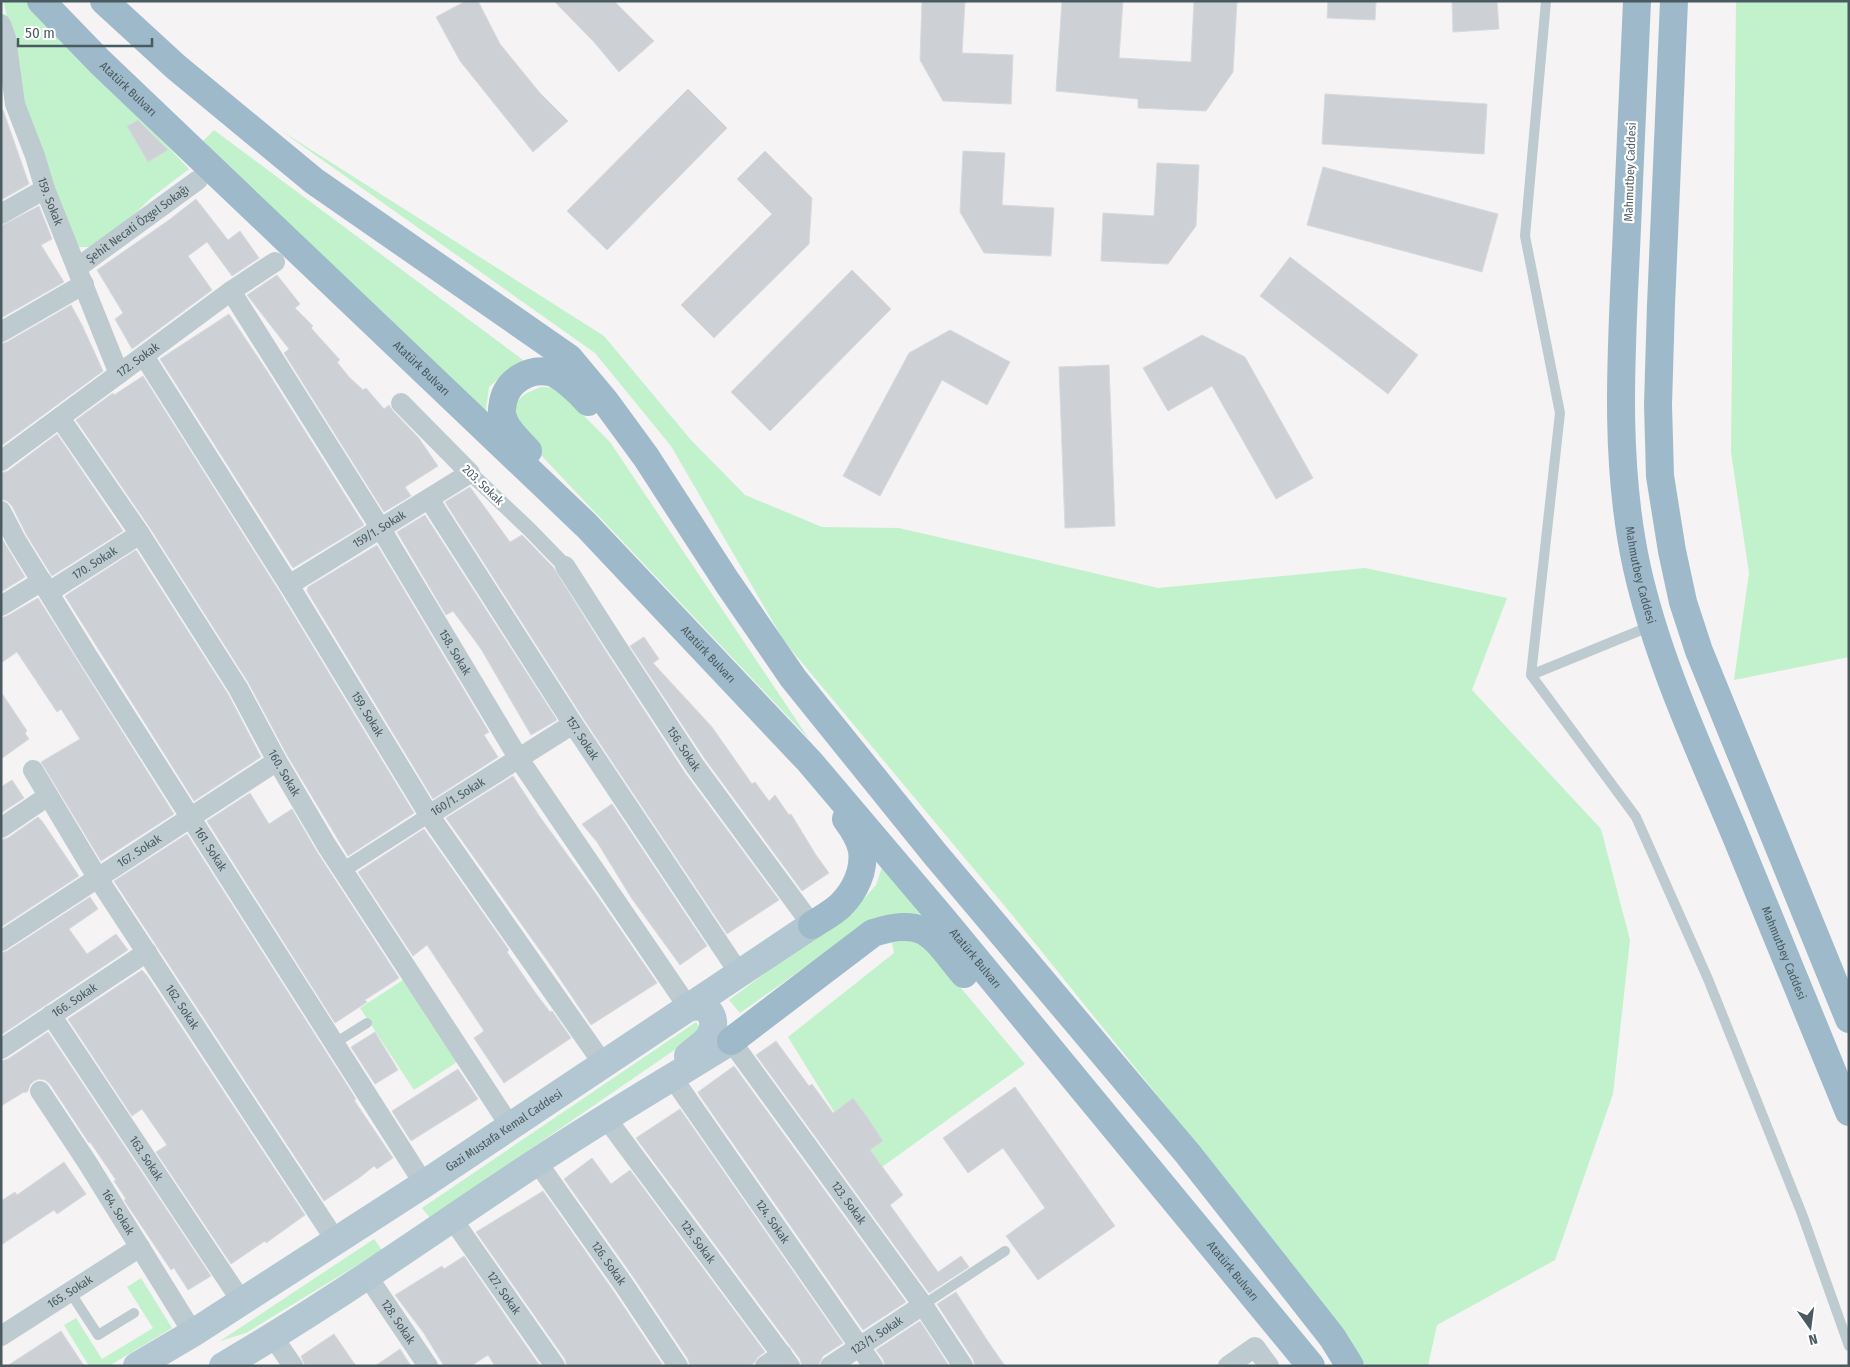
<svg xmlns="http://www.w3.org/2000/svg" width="1850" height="1367" font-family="'Fira Sans Condensed',sans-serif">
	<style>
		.green { fill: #c1f2cc }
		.building { fill: #cdd1d5; stroke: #d7dade }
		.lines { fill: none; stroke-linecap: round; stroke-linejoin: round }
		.service { stroke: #bdcacf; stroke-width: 10 }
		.pedestrian { stroke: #bdcacf; stroke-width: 15 }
		.minor { stroke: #bdcacf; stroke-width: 20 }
		.primary { stroke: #b2c7d2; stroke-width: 28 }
		.trunk { stroke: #9ebaca; stroke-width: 28 }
		.labels { text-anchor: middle; stroke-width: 4.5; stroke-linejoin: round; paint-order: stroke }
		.street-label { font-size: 12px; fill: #495a61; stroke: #fff }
	</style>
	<rect width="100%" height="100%" fill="#f5f3f3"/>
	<!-- green -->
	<path class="green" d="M5 1H29L189 169 151 198 122 226 91 247H75L27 117 4 3Z
		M1736 1H1849V657L1734 680 1749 573 1731 452Z
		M214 130 527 363 504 374 489 387 485 417 203 141Z
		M280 130 604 336 691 440 745 495 822 527 899 528 1158 588 1365 568 1507 598 1472 690 1601 829 1630 940 1613 1094 1555 1260 1437 1325 1428 1366H1366L1262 1225 1013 916 784 641 671 446 595 353Z
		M541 387 556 388 610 442 809 739 540 454 512 421 513 405 525 394Z
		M882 867 923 916 897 914 874 918 740 1013 729 1000 861 902 876 885Z
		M907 940 920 943 929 950 1025 1064 875 1172 833 1110 788 1037 894 953 892 943Z
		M403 980 457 1062 414 1090 360 1008Z
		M696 1022 702 1031 430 1218 422 1208Z
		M374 1239 382 1250 246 1333 220 1341Z
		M141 1278 172 1328 109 1366H89L64 1325 76 1318 102 1359 153 1328 127 1287Z"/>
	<!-- building -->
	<path class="building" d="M466 1H478L500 44 540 93 568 121 533 152 460 61 436 17Z
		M554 1H614L654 41 619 72 594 42Z
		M922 1H965L962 53 1013 55 1011 104 943 101 920 60Z
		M1062 1H1123L1119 58 1191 62 1194 1H1237L1233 72 1206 111 1138 108V99L1056 91Z
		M1328 1H1376L1375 20 1327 18Z
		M1452 1H1497L1499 29 1453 32Z
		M688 89 727 128 607 250 567 211Z
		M1325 94 1487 104 1484 154 1322 144Z
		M1 110H3L29 184 1 200Z
		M138 120 168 150 148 162 127 126Z
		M765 151 812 198 809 244 714 338 681 305 772 214 737 179Z
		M963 151 1005 153 1002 205 1054 208 1051 256 984 253 960 212Z
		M1157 163 1199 165 1196 226 1168 264 1101 261 1103 213 1154 216Z
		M1323 167 1498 214 1482 272 1307 225Z
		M196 199 228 240 240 231 259 258 232 276 207 242 188 256 212 290 132 349 115 319 123 313 97 270 169 220Z
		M39 206 52 239 41 245 64 282 1 318V226Z
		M1290 257 1418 355 1388 394 1260 296Z
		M852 270 891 309 770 431 731 392Z
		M277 275 300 304 295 308 313 326 311 328 340 360 337 362 349 377 363 390 366 388 384 409 389 405 393 411 418 437 438 466 405 487 411 496 384 512 284 353 289 349 247 295Z
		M71 305 82 325 103 371 1 446V344L7 342Z
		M229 314 267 371 364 525 293 568 160 359Z
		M950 330 1010 362 987 405 942 380 880 496 843 476 909 353Z
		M1202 335 1245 357 1313 478 1276 499 1212 386 1168 411 1143 368Z
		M1109 365 1115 526 1065 528 1059 367Z
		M143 376 279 591 414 813 348 856 287 755 248 682 150 528 76 420 113 393 114 395Z
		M57 434 123 531 52 576 26 534 12 506 7 501 1 499V473L8 471Z
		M470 487 510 542 522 535 553 567 605 650 685 773 779 900 727 934 583 718 445 502Z
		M425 515 557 720 531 735 481 649 453 611 446 615 397 532Z
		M1 537 25 577 1 592Z
		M377 545 489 732 484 735 498 757 433 799 307 591 308 587Z
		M136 550 228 694 261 757 194 801 65 596Z
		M38 598 174 814 101 861 41 762 80 739 61 709 57 712 17 652 1 663V618L7 616Z
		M644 637 659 659 653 663 712 727 752 784 755 782 769 801 775 795 789 815 791 814 816 855 829 873 802 891 705 759 630 646Z
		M1 692 27 731 25 733 29 739 1 759Z
		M513 776 540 817 596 894 657 983 591 1025 554 970 446 818Z
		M12 780 24 798 1 813V787Z
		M250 793 269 824 292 809 317 852 399 978 365 1000 367 1002 335 1023 207 821Z
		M612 804 707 946 680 965 632 899 597 842 582 824Z
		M38 817 42 821 79 876 1 927V840L8 838Z
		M424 829 509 950 507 952 537 995 550 1012 552 1011 571 1038 504 1083 474 1038 484 1031 427 945 413 956 358 872Z
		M187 834 356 1099 354 1100 393 1158 377 1169 374 1166 359 1178 324 1201 114 881Z
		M90 897 98 909 69 929 87 954 116 934 128 950 1 1035V953L7 951Z
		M142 970 148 977 305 1215 266 1243 265 1241 231 1264 156 1152 167 1145 142 1109 132 1116 68 1019Z
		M48 1032 211 1276 188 1290 174 1268 171 1270 124 1200 126 1199 114 1181 116 1180 90 1142 89 1143 50 1084 45 1080 39 1079 34 1081 30 1085 28 1091 25 1093 24 1092 1 1106V1061L8 1059Z
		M375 1032 398 1070 375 1084 351 1047Z
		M776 1041 809 1086 812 1084 833 1113 853 1098 867 1117 883 1141 870 1150 903 1195 890 1205 938 1272 961 1256 969 1267 929 1293 756 1055Z
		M734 1066 906 1302 863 1330 700 1096 698 1092Z
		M458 1069 478 1099 411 1141 392 1111Z
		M1015 1087 1115 1226 1038 1280 1006 1236 1045 1208 1003 1148 968 1173 943 1138Z
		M680 1109 843 1343 823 1356 818 1366H802L800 1359 791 1347 636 1138Z
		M592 1158 611 1184 630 1170 765 1352 758 1357 754 1363 750 1366H690L688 1359 634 1278 564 1179Z
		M64 1162 86 1194 57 1214 54 1210 1 1245V1201L15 1192 17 1195Z
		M543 1191 614 1292 662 1364 659 1366H567L565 1359 476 1232Z
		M464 1256 540 1366H495L488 1355 471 1366H444L423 1332 395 1295 442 1266 444 1269Z
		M956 1292 989 1343 1005 1366H975L973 1359 937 1304Z
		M920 1321 949 1366H885L883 1359 876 1350Z
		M61 1331 84 1366H7Z
		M334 1334 356 1366H305L301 1356Z
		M400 1349 411 1366H375Z"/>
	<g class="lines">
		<!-- service -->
		<path class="service" d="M1546 1 1525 236 1560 413 1531 675 1651 626
			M1531 675 1636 817 1708 979 1802 1214 1849 1346
			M335 1043 367 1023
			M70 1292 98 1335 134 1313
			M923 1305 1005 1251"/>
		<!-- pedestrian -->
		<path class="pedestrian" d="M470 473 529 529 565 566
			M343 870 429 815"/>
		<!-- minor -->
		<g class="minor">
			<path id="s1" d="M1 24 6 38 15 104 35 156 45 189 119 374"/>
			<path d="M1 214 45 189"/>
			<path id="s2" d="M77 268 198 180"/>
			<path id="s3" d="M231 291 381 529 519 759 688 1007"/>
			<path d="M1 332 84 284"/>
			<path id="s4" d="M144 356 289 585 429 815 604 1065"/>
			<path id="s5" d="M60 418 140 534 238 688 277 761 327 846 510 1126"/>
			<path id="s6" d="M1 461 231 291 275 262"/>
			<path id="s7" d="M429 499 573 724 739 973"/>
			<path id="s8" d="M1 511 16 540 87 655 424 1184"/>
			<path id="s9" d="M565 566 615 644 695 766 812 925"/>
			<path id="s10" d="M289 585 470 473 401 403"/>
			<path id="s11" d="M49 592 140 534"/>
			<path d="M1 606 42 581"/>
			<path id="s12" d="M33 770 97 877 336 1241"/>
			<path id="s13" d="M429 815 573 724"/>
			<path d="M1 828 48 796"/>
			<path id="s14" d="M1 941 277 761"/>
			<path id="s15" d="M51 1015 242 1302"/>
			<path id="s16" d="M731 1041 923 1305 963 1366"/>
			<path id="s17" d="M1 1049 147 952"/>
			<path id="s18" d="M672 1077 873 1366"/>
			<path id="s19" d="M40 1091 87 1162 193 1333"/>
			<path id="s20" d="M606 1118 790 1366"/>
			<path id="s21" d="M537 1162 624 1285 678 1366"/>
			<path id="s22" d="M453 1220 555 1366"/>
			<path id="s23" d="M368 1277 428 1366"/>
			<path id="s24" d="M1 1336 140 1247"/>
			<path d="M273 1337 293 1366"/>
			<path d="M765 1366 782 1354"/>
			<path id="s25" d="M830 1366 923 1305"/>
			<path d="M1228 1366 1255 1347 1269 1366"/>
		</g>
		<!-- primary -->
		<g class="primary">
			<path d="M688 1056C694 1050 701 1046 707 1040 716 1030 716 1011 701 1007 697 1006 692 1007 688 1007"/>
			<path id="s26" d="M137 1366 193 1333 424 1184 812 925"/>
			<path d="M223 1366C332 1303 433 1230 538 1161 601 1119 667 1081 731 1041"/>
		</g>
		<!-- trunk -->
		<g class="trunk">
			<path id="s27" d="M41 1 100 62 586 525 809 761 943 919 1311 1366"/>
			<path d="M104 1 176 67 314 181 569 358 605 401 646 457 727 582 793 678 935 854 1188 1154 1332 1337 1350 1366"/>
			<path id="s28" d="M1637 1C1633 84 1630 167 1626 250 1621 356 1614 464 1637 568 1658 662 1700 750 1737 839 1775 930 1811 1021 1849 1112"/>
			<path d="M1674 1 1661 305 1658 405 1660 476 1672 551 1683 602 1699 651 1849 1019"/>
			<path d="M528 451C518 440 504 428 502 413 501 410 503 405 503 402 507 381 529 368 549 372 561 374 580 393 588 402"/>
			<path d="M812 925C821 919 833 913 841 905 855 891 865 870 862 850 860 840 852 827 846 819"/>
			<path d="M731 1041 873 933C927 916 932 936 964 974"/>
		</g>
	</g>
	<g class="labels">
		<!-- street labels -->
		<g class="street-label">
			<text dy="4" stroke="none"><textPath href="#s27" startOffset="124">Atatürk Bulvarı</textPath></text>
			<text transform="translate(1630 172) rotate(-88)" y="4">Mahmutbey Caddesi</text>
			<text dy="4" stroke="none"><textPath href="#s1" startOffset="185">159. Sokak</textPath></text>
			<text dy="4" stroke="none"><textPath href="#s2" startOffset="75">Şehit Necati Özgel Sokağı</textPath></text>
			<text dy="4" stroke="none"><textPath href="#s6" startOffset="170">172. Sokak</textPath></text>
			<text dy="4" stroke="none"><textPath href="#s27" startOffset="529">Atatürk Bulvarı</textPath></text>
			<text transform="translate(483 485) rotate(44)" y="4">203. Sokak</text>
			<text dy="4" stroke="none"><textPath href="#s10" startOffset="106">159/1. Sokak</textPath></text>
			<text dy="4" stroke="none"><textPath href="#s11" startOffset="54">170. Sokak</textPath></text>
			<text dy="4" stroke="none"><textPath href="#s28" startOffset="576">Mahmutbey Caddesi</textPath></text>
			<text dy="4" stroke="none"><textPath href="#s3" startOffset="425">158. Sokak</textPath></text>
			<text dy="4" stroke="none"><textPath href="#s27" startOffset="934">Atatürk Bulvarı</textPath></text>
			<text dy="4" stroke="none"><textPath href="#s4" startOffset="422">159. Sokak</textPath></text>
			<text dy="4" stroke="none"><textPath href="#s7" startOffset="284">157. Sokak</textPath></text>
			<text dy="4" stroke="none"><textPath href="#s9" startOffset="218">156. Sokak</textPath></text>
			<text dy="4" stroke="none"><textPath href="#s5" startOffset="420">160. Sokak</textPath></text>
			<text dy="4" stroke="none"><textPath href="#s13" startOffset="34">160/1. Sokak</textPath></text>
			<text dy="4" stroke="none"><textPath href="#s8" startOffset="398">161. Sokak</textPath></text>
			<text dy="4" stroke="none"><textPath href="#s14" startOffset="165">167. Sokak</textPath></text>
			<text dy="4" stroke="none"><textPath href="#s28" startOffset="981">Mahmutbey Caddesi</textPath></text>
			<text dy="4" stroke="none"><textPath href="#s27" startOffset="1339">Atatürk Bulvarı</textPath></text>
			<text dy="4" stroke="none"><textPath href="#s17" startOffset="88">166. Sokak</textPath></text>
			<text dy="4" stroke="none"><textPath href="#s12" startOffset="280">162. Sokak</textPath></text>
			<text dy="4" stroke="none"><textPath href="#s26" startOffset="436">Gazi Mustafa Kemal Caddesi</textPath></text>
			<text dy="4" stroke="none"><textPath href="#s15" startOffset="172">163. Sokak</textPath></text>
			<text dy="4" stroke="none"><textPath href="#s16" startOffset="200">123. Sokak</textPath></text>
			<text dy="4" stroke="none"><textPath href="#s19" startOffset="144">164. Sokak</textPath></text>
			<text dy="4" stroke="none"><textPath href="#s18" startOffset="176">124. Sokak</textPath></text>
			<text dy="4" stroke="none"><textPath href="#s20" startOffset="154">125. Sokak</textPath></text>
			<text dy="4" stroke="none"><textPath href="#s21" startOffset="124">126. Sokak</textPath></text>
			<text dy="4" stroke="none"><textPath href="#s27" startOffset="1744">Atatürk Bulvarı</textPath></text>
			<text dy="4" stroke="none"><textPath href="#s24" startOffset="82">165. Sokak</textPath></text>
			<text dy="4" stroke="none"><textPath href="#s22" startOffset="89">127. Sokak</textPath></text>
			<text dy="4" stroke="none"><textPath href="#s23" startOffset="54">128. Sokak</textPath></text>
			<text dy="4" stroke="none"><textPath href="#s25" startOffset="56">123/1. Sokak</textPath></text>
		</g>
	</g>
	<!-- border -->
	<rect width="1850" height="1367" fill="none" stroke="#495a61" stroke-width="5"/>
	<!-- north arrow -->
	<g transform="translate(1810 1327) rotate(166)" stroke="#ffffff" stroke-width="4" paint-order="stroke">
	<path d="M0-4L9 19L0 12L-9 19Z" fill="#495a61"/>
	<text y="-8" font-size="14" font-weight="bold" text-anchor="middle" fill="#495a61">N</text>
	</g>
	<!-- scale -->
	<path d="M18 38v8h134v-8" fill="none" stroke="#495a61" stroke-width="2.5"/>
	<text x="25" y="38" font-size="15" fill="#495a61" stroke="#ffffff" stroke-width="4" paint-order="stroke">50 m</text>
</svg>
